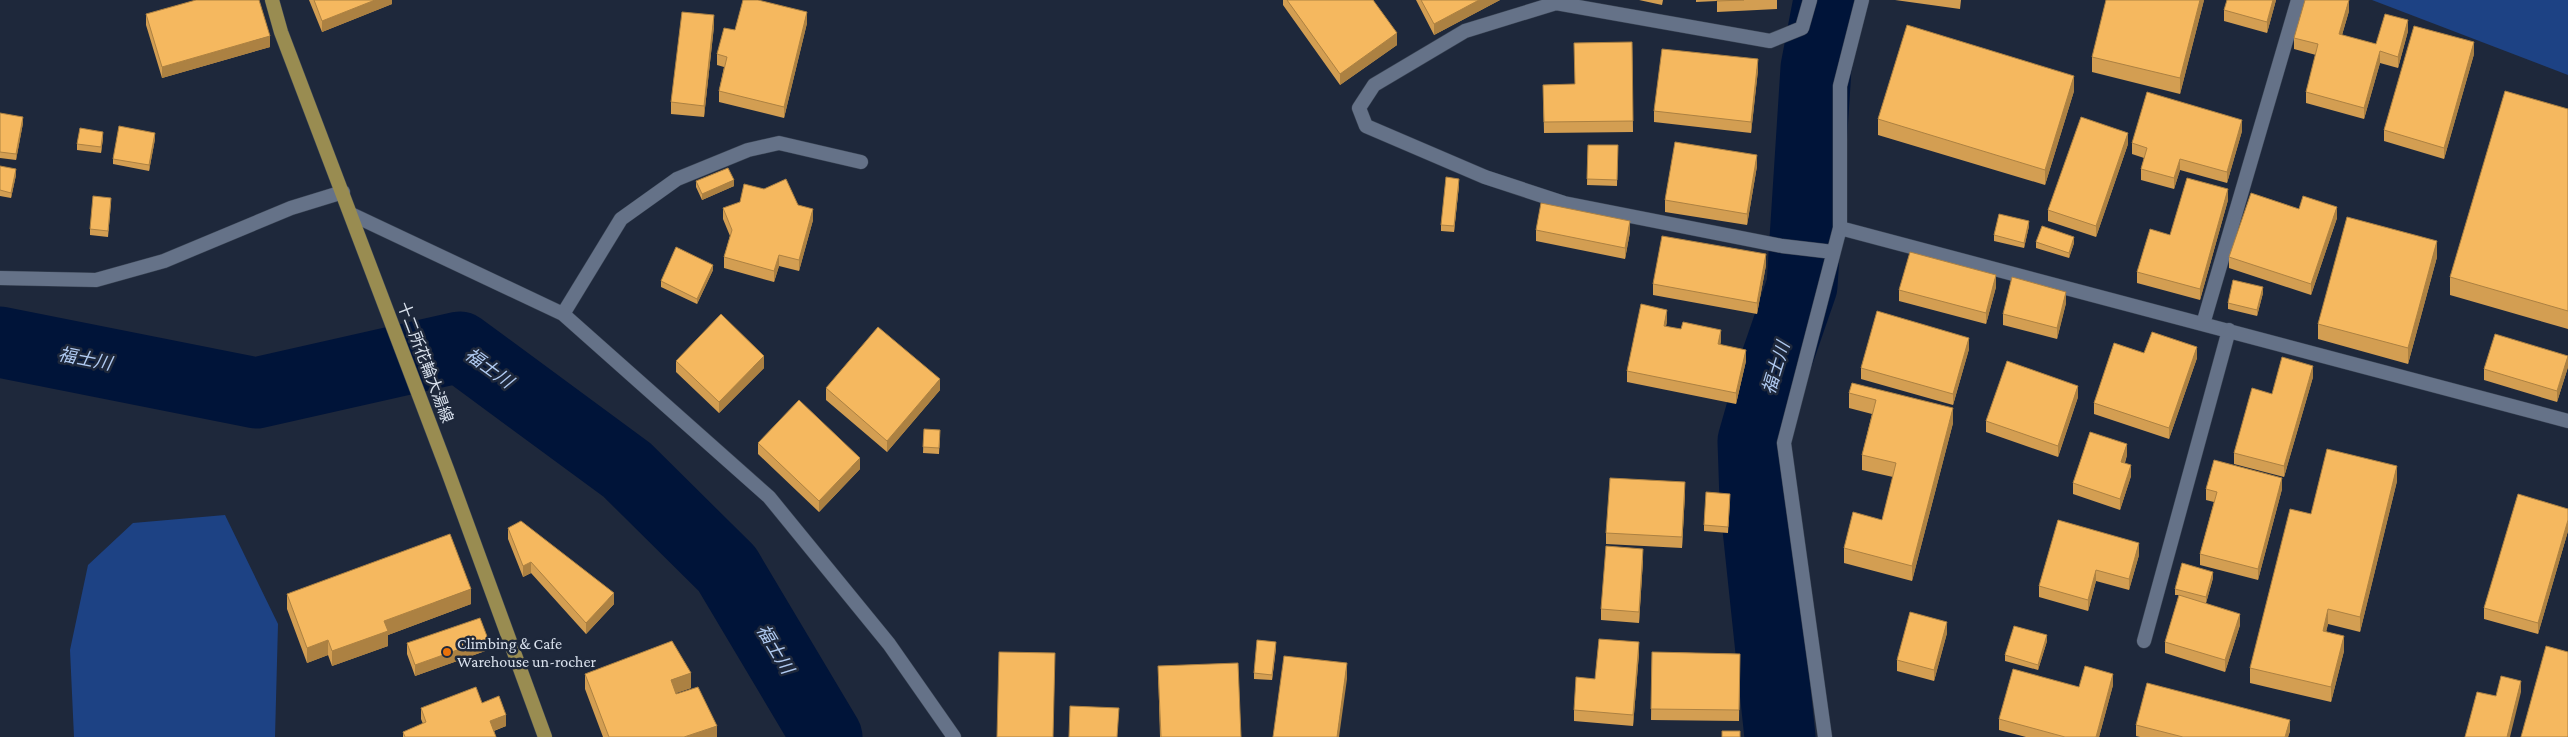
<svg xmlns="http://www.w3.org/2000/svg" width="2568" height="737" font-family="'Crimson Pro','Noto Sans JP',serif">
	<style>
		.green { fill: #1d4284 }
		.lines { fill: none; stroke-linecap: round; stroke-linejoin: round }
		.river { stroke: #001439; stroke-width: 71 }
		.minor-casing { stroke: #394353; stroke-width: 15 }
		.primary-casing { stroke: #394353; stroke-width: 15 }
		.minor { stroke: #657288; stroke-width: 14 }
		.primary { stroke: #998c51; stroke-width: 14 }
		.wall { fill: #d39e52 }
		.shaded-wall { fill: #ac8142 }
		.building { fill: #f5b85f; stroke: #ac8142 }
		.food-dot { fill: #e8710a; stroke: #1e283b; stroke-width: 2 }
		.labels { text-anchor: middle; stroke-width: 5; stroke-linejoin: round; paint-order: stroke }
		.street-label { font-size: 16px; fill: #d9e1ed; stroke: #1e283b }
		.poi-label { font-size: 16px; fill: #d9e1ed; stroke: #1e283b; text-anchor: start }
		.water-label { font-size: 18px; font-style: italic; fill: #b0caf1; stroke: #1e283b }
	</style>
	<rect width="100%" height="100%" fill="#1e283b"/>
	<!-- green -->
	<path class="green" d="M2372 0H2568V75Z
		M225 515 278 624 275 737H74L70 650 88 565 133 523Z"/>
	<g class="lines">
		<!-- river -->
		<path class="river" d="M0 342 256 393 460 347 627 470 727 569 827 737
			M1780 737 1755 500 1753 441 1775 364 1802 286 1816 68 1829 0"/>
		<!-- minor casing -->
		<g class="minor-casing">
			<path id="minor" d="M1810 0 1802 28 1770 41 1556 3 1465 31 1374 85 1359 108 1366 126 1485 177 1564 203 1782 246 1833 252
				M351 214 563 314 769 497 889 644 954 737
				M1840 228 2568 421
				M0 278 96 280 164 261 291 208 343 192
				M563 314 621 219 677 179 748 150 779 143 861 162
				M2203 324 2298 0
				M2144 641 2229 330
				M1825 737 1784 443 1840 228V86L1862 0"/>
		</g>
		<!-- primary casing -->
		<g class="primary-casing">
			<path id="primary" d="M272 0 281 32 447 469 545 737"/>
		</g>
		<!-- minor -->
		<use href="#minor" class="minor"/>
		<!-- primary -->
		<use href="#primary" class="primary"/>
	</g>
	<!-- wall -->
	<path class="wall" d="M309 0H392V4L322 32Z
		M1283 0H1373L1397 45 1340 85 1283 5Z
		M1416 0H1500L1434 35Z
		M1639 0H1663L1662 5Z
		M1696 0H1777V9L1717 12V1L1696 2Z
		M1895 0H1961L1960 9Z
		M2204 0 2180 94 2092 72V57Z
		M2276 0 2267 33 2224 21V10Z
		M2349 11 2342 35 2376 44 2408 31 2398 68 2380 63 2364 119 2306 103V92L2316 55 2294 49V38Z
		M146 14 270 47 162 78 146 25Z
		M807 23 784 118 719 102V91L724 67 717 65V54L735 30Z
		M714 26 704 117 671 114V102Z
		M1632 42 1633 132 1544 133 1543 85 1575 84Z
		M2474 54 2444 159 2384 141V130Z
		M1758 70 1751 133 1654 122V111Z
		M2074 91 2045 185 1878 135V119Z
		M2568 109V329L2450 295V277Z
		M0 113 23 123 16 160 0 158Z
		M2242 131 2227 183 2180 170 2174 189 2141 180V169L2144 158 2132 154V143Z
		M103 138 101 153 77 150V144Z
		M155 139 149 171 113 164V159Z
		M2128 144 2096 237 2048 221V210Z
		M1588 145H1618L1617 186 1587 185Z
		M0 166 16 175 11 198 0 196Z
		M1757 166 1747 225 1665 212V200Z
		M696 181 734 186 702 200 696 187Z
		M1459 185 1454 232 1441 231V225Z
		M2228 200 2200 300 2137 283V272L2170 235Z
		M111 203 108 237 90 235V229Z
		M798 205 813 220 799 271 779 266 774 282 724 268V257L730 236 723 219V208Z
		M2299 209 2337 218 2311 295 2229 268V257Z
		M2029 226 2024 248 1994 241V235Z
		M1536 230 1630 232 1625 259 1536 241Z
		M2036 242 2074 243 2069 258 2036 248Z
		M2437 257 2408 364 2318 339V324Z
		M1766 265 1757 314 1653 295V284Z
		M713 270 697 304 661 287V281Z
		M1996 287 1986 324 1899 301V290Z
		M2263 293 2257 316 2228 309V303Z
		M2066 303 2057 339 2003 325V314Z
		M1667 321 1666 326 1721 341 1720 345 1746 361 1736 404 1627 382V371Z
		M1969 349 1953 405 1861 379V368Z
		M2144 353 2197 358 2169 439 2094 414V403Z
		M676 361 764 368 719 413 676 372Z
		M2568 367 2557 402 2484 380V369Z
		M2313 377 2284 477 2234 464V453L2272 394Z
		M1852 383 1953 423 1912 581 1844 563V548L1882 520 1893 477 1862 470V455L1872 414 1849 408V393Z
		M826 388 940 390 887 452 826 400Z
		M2078 397 2058 457 1986 432V421Z
		M924 429 940 436 939 454 923 453Z
		M758 443 860 469 819 512 758 454Z
		M2127 455 2125 463 2131 476 2120 510 2073 494V483Z
		M2397 481 2360 632 2328 624 2326 631 2344 651 2331 702 2250 683V668L2311 514Z
		M2206 489H2282L2258 580 2200 565V554L2214 502 2206 500Z
		M1685 493 1682 548 1606 544V533Z
		M1730 500 1728 533 1704 531V525Z
		M2568 509V531L2538 634 2484 619V608Z
		M508 528 614 604 586 634 531 573 523 577 508 539Z
		M2139 555 2129 590 2096 581 2088 611 2039 597V586Z
		M1643 560 1639 623 1601 620V609Z
		M2213 578 2206 603 2240 625 2225 672 2165 653V642L2179 595H2175V589Z
		M287 594 471 604 388 635V646L332 666 328 655 307 663 287 609Z
		M1947 633 1934 681 1897 671V660Z
		M2047 641 2038 670 2005 661V655Z
		M407 643 488 650 415 676 407 654Z
		M1276 648 1272 680 1254 679V673Z
		M1652 652 1740 654 1739 721 1651 720Z
		M1639 653 1633 726 1574 721V710L1595 679Z
		M1158 666 1241 737H1160Z
		M585 674 691 688 676 693 717 737H603L585 689Z
		M2113 685 2099 737H2026L1999 730V719L2079 687Z
		M482 703 506 726 494 731 496 737H403V732L423 724 421 719V708Z
		M2136 725 2290 731 2288 737H2140L2136 736Z"/>
	<!-- shaded-wall -->
	<path class="shaded-wall" d="M375 0H392V4L322 32V21Z
		M1479 0H1500L1434 35V24Z
		M2200 0H2204L2180 94V78Z
		M2273 0H2276L2267 33V22Z
		M2349 0V11L2339 45V34Z
		M807 12V23L784 118V107Z
		M714 15V26L704 117V106Z
		M2408 20V31L2398 68V57Z
		M1397 33V45L1340 85V74Z
		M270 36V47L162 78V67Z
		M2474 42V54L2444 159V148Z
		M2380 51V63L2364 119V108Z
		M1758 59V70L1751 133V122Z
		M2074 76V91L2045 185V170Z
		M23 117V123L16 160V154Z
		M2242 120V131L2227 183V172Z
		M103 132V138L101 153V147Z
		M155 133V139L149 171V165Z
		M2128 133V144L2096 237V226Z
		M1757 155V166L1747 225V214Z
		M2180 159V170L2174 189V178Z
		M16 169V175L11 198V193Z
		M1459 179V185L1454 232V226Z
		M734 180V186L702 200V194Z
		M2228 189V200L2200 300V289Z
		M2337 207V218L2311 295V284Z
		M813 209V220L799 271V260Z
		M1630 221V232L1625 259V248Z
		M2029 221V226L2024 248V243Z
		M2074 237V243L2069 258V253Z
		M2437 241V257L2408 364V348Z
		M1766 254V265L1757 314V303Z
		M779 255V266L774 282V271Z
		M713 265V270L697 304V299Z
		M1996 275V287L1986 324V313Z
		M2263 287V293L2257 316V310Z
		M2066 292V303L2057 339V328Z
		M1667 310V321L1664 337V326Z
		M1721 330V341L1718 355V344Z
		M1969 338V349L1953 405V394Z
		M2197 347V358L2169 439V428Z
		M1746 350V361L1736 404V393Z
		M764 356V368L719 413V402Z
		M2568 356V367L2557 402V391Z
		M2313 366V377L2284 477V466Z
		M940 379V390L887 452V441Z
		M2078 386V397L2058 457V446Z
		M1953 408V423L1912 581V566Z
		M2127 444V455L2121 473V462Z
		M860 458V469L819 512V501Z
		M2131 465V476L2120 510V499Z
		M2397 466V481L2360 632V617Z
		M2282 478V489L2258 580V569Z
		M1685 482V493L1682 548V537Z
		M2568 520V531L2538 634V623Z
		M2139 543V555L2129 590V579Z
		M1643 549V560L1639 623V612Z
		M531 562V573L523 577V566Z
		M2096 570V581L2088 611V600Z
		M2213 572V578L2206 603V597Z
		M471 589V604L388 635V646L332 666V651L384 621Z
		M614 593V604L586 634V623Z
		M2328 609V624L2323 646V631Z
		M2240 614V625L2225 672V660Z
		M1947 622V633L1934 681V670Z
		M2047 635V641L2038 670V665Z
		M2344 636V651L2331 702V687Z
		M488 639V650L415 676V665Z
		M328 640V655L307 663V648Z
		M1276 642V648L1272 680V675Z
		M1639 642V653L1633 726V715Z
		M1347 663V679L1339 737H1337Z
		M691 673V688L671 695V680Z
		M2113 674V685L2099 737H2096Z
		M2521 681V692L2510 737H2507Z
		M506 715V726L490 732V721Z
		M2290 720V731L2288 737H2285Z
		M717 726V737H684Z"/>
	<!-- building -->
	<path class="building" d="M196 0H259L270 36 162 67 146 14Z
		M314 0H375L322 21Z
		M743 0H758L807 12 784 107 719 91 727 57 717 54 724 28 735 30Z
		M1287 0H1373L1397 33 1340 74Z
		M1421 0H1479L1434 24Z
		M1717 0H1744L1717 1Z
		M2106 0H2200L2180 78 2092 57Z
		M2227 0H2273L2267 22 2224 10Z
		M2305 0H2349L2339 34 2376 44 2385 14 2408 20 2398 57 2380 51 2364 108 2306 92 2318 44 2294 38Z
		M682 12 714 15 704 106 671 102Z
		M1907 25 2074 76 2045 170 1878 119Z
		M2414 26 2474 42 2444 148 2384 130Z
		M1632 42 1633 121 1544 122 1543 85 1575 84 1574 43Z
		M1662 49 1758 59 1751 122 1654 111Z
		M2505 91 2568 109V311L2450 277Z
		M2147 92 2242 120 2227 172 2180 159 2174 178 2141 169 2147 148 2132 143Z
		M0 113 23 117 16 154 0 152Z
		M2081 117 2128 133 2096 226 2048 210Z
		M119 126 155 133 149 165 113 159Z
		M80 128 103 132 101 147 77 144Z
		M1675 142 1757 155 1747 214 1665 200Z
		M1588 145H1618L1617 180 1587 179Z
		M0 166 16 169 11 193 0 190Z
		M728 168 734 180 702 194 696 181Z
		M1446 177 1459 179 1454 226 1441 225Z
		M2187 178 2228 189 2200 289 2137 272 2150 229 2170 235Z
		M786 179 798 205 813 209 799 260 779 255 774 271 724 257 732 230 723 208 740 202 744 184 764 189Z
		M2251 193 2299 209 2303 196 2337 207 2311 284 2229 257Z
		M93 196 111 198 108 231 90 229Z
		M1541 203 1630 221 1625 248 1536 230Z
		M1999 214 2029 221 2024 243 1994 235Z
		M2347 217 2437 241 2408 348 2318 324Z
		M2042 226 2074 237 2069 253 2036 242Z
		M1662 236 1766 254 1757 303 1653 284Z
		M676 247 713 265 697 299 661 281Z
		M1910 252 1996 275 1986 313 1899 290Z
		M2012 277 2066 292 2057 328 2003 314Z
		M2233 280 2263 287 2257 310 2228 303Z
		M1641 304 1667 310 1664 326 1681 329 1683 322 1721 330 1718 344 1746 350 1736 393 1627 371Z
		M1877 311 1969 338 1953 394 1861 368Z
		M721 314 764 356 719 402 676 361Z
		M878 327 940 379 887 441 826 388Z
		M2152 332 2197 347 2169 428 2094 403 2114 343 2144 353Z
		M2495 334 2568 356 2557 391 2484 369Z
		M2282 357 2313 366 2284 466 2234 453 2252 388 2272 394Z
		M2007 361 2078 386 2058 446 1986 421Z
		M1852 383 1953 408 1912 566 1844 548 1853 512 1882 520 1896 463 1862 455 1876 400 1849 393Z
		M799 400 860 458 819 501 758 443Z
		M924 429 940 430 939 448 923 447Z
		M2090 432 2127 444 2121 462 2131 465 2120 499 2073 483Z
		M2327 449 2397 466 2360 617 2328 609 2323 631 2344 636 2331 687 2250 668 2290 509 2311 514Z
		M2214 460 2282 478 2258 569 2200 554 2217 492 2206 489Z
		M1610 478 1685 482 1682 537 1606 533Z
		M1706 492 1730 494 1728 527 1704 525Z
		M2518 494 2568 509V520L2538 623 2484 608Z
		M2058 520 2139 543 2129 579 2096 570 2088 600 2039 586Z
		M521 521 614 593 586 623 531 562 523 566 508 528Z
		M450 534 471 589 384 621 388 631 332 651 328 640 307 648 287 594Z
		M1606 546 1643 549 1639 612 1601 609Z
		M2182 563 2213 572 2206 597 2175 589Z
		M2179 595 2240 614 2225 660 2165 642Z
		M1910 612 1947 622 1934 670 1897 660Z
		M480 618 488 639 415 665 407 643Z
		M2014 626 2047 635 2038 665 2005 655Z
		M1599 639 1639 642 1633 715 1574 710 1576 677 1595 679Z
		M1257 640 1276 642 1272 675 1254 673Z
		M672 641 691 673 671 680 676 694 698 687 717 726 684 737H609L585 674Z
		M2546 646 2568 652V737H2521Z
		M999 652 1055 653 1053 737H997Z
		M1652 652 1740 654 1739 710 1651 709Z
		M1284 656 1347 663 1337 737H1273Z
		M1238 663 1241 737H1161L1158 666Z
		M2085 666 2113 674 2096 737H2065L1999 719 2013 669 2079 687Z
		M2501 676 2521 681 2507 737H2465L2477 692 2496 696Z
		M2147 683 2290 720 2285 737H2183L2136 725Z
		M476 687 482 703 499 696 506 715 490 721 496 737H405L403 732 426 722 421 708Z
		M1070 706 1119 708 1117 737H1069Z
		M1722 731H1740V737H1722Z"/>
	<!-- markers -->
	<circle class="food-dot" cx="447" cy="652" r="5"/>
	<g class="labels">
		<!-- street labels -->
		<g class="street-label">
			<text transform="translate(426 362) rotate(69)" y="6">十二所花輪大湯線</text>
		</g>
		<!-- poi labels -->
		<g class="poi-label">
			<text x="457" y="649">Climbing &amp; Cafe<tspan x="457" dy="18">Warehouse un-rocher</tspan></text>
		</g>
		<!-- water labels -->
		<g class="water-label">
			<text transform="translate(85 359) rotate(11)" y="6">福士川</text>
			<text transform="translate(489 368) rotate(36)" y="6">福士川</text>
			<text transform="translate(1776 368) rotate(-73)" y="6">福士川</text>
			<text transform="translate(775 649) rotate(59)" y="6">福士川</text>
		</g>
	</g>
</svg>
